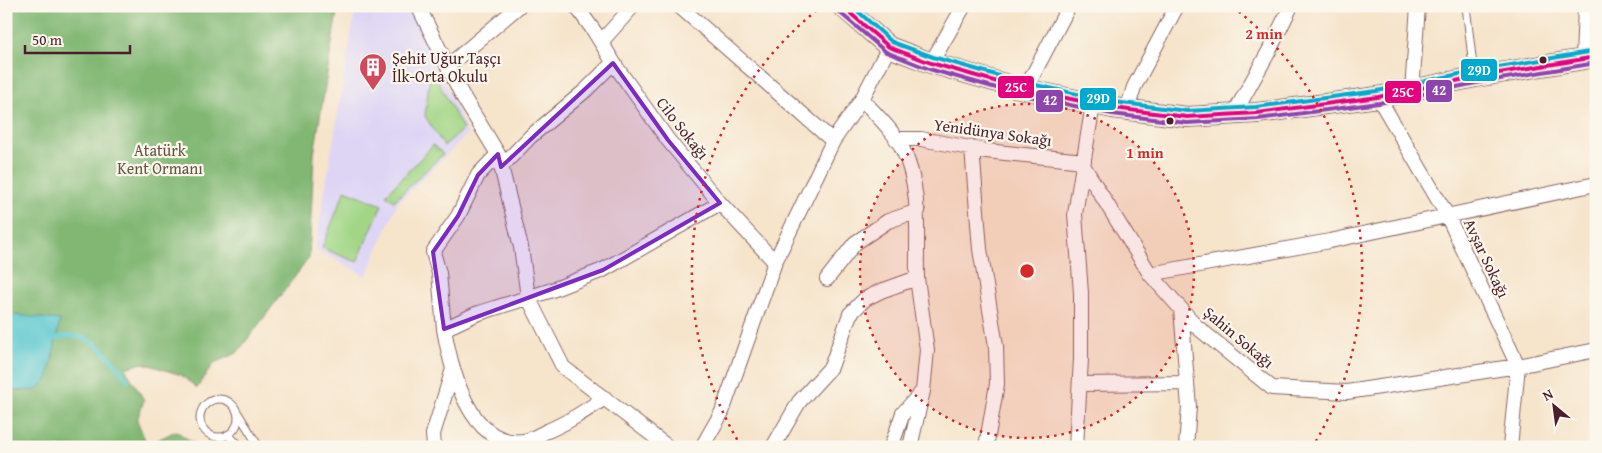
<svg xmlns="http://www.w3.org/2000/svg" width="1602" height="453" font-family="'Gentium Book Plus',serif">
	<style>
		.built { fill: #ded5f5 }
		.green { fill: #a2d686; stroke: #767a58 }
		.forest { fill: #81b773; stroke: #666b4f }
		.water { fill: #5ac8cf; stroke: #52747d }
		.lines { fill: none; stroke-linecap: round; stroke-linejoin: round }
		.stream { stroke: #5ac8cf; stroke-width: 4.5 }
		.service-casing { stroke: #866463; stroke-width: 9 }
		.minor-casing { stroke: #866463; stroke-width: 16 }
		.secondary-casing { stroke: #866463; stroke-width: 22 }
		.service { stroke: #fff; stroke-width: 7 }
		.minor { stroke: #fff; stroke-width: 14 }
		.secondary { stroke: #fee4c6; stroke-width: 20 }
		.bus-1-casing { stroke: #fbf7ec; stroke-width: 8 }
		.bus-2-casing { stroke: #fbf7ec; stroke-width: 8 }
		.bus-3-casing { stroke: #fbf7ec; stroke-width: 8 }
		.bus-1 { stroke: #e5007d; stroke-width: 4 }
		.bus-2 { stroke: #8e44ad; stroke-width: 4 }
		.bus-3 { stroke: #00a9ce; stroke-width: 4 }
		.marked { fill: #7b2cbf; fill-opacity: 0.2; stroke: #7b2cbf; stroke-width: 4; stroke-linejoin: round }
		.ring { fill: none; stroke: #d62828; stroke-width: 2.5; stroke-dasharray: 2.5 5 }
		.bus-dot { fill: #4a1f2b; stroke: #fbf7ec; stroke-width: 2 }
		.labels { text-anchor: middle; stroke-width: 4.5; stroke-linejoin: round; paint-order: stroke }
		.poi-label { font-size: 16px; fill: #4a1f2b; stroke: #fbf7ec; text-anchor: start }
		.street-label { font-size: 16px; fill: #4a1f2b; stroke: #fbf7ec }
		.park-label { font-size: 16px; fill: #645646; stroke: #fbf7ec }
		.centre { fill: #d62828; stroke: #fbf7ec; stroke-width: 2.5 }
		.ring-label { font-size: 15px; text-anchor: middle; font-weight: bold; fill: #d62828; stroke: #fbf7ec; stroke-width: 4.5; stroke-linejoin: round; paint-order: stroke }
		.line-badge { stroke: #fbf7ec; stroke-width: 2 }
		.badge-label { font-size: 14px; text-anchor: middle; font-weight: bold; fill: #fff }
	</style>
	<rect width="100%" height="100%" fill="#fbf7ec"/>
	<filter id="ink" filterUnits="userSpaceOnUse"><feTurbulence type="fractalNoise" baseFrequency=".02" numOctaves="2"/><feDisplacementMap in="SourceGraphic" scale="10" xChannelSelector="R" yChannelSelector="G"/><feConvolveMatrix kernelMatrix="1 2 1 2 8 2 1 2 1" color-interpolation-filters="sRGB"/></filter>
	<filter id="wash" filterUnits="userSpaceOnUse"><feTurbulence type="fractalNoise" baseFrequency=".0096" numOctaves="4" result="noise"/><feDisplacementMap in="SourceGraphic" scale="20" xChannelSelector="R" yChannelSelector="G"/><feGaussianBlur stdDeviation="1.12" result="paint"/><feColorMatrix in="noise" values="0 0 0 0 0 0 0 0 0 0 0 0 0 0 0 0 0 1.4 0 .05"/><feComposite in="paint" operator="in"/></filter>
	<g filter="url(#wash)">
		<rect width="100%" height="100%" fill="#f6e4cb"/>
		<!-- built -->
		<path class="built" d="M356 6 411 7 468 134 398 202 366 276 315 249Z"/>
		<!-- green -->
		<path class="green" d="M431 68 463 129 444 146 425 116Z
			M433 145 443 154 394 201 386 195Z
			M345 190 382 205 357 262 322 248Z"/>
		<!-- forest -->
		<path class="forest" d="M6 6H338L314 154 309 258 237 353 214 363 197 388 181 375 143 363 125 368 144 400 137 420 147 445 176 431 199 447H6Z"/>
		<!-- water -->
		<path class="water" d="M6 314 60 320 48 379 36 390 6 391Z"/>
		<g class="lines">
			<!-- stream -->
			<path class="stream" d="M51 341C86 324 109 354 128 380"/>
		</g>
	</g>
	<g filter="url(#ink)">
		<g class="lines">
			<!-- service casing -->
			<g class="service-casing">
				<path id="service" d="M1466 6 1474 75
					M200 418a19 19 0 1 1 38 0a19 19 0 1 1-38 0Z
					M238 413 259 447
					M227 435 243 447"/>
			</g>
			<!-- minor casing -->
			<g class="minor-casing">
				<path id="minor" d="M418 6 462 95 498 154 521 247 528 297 563 367 668 447
					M576 6 594 31 617 68 668 140 720 203 775 262
					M679 6 833 141 862 99C876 115 894 131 903 150 922 189 916 235 917 278L881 291 865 299 850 314 831 367 799 402 773 447
					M601 42 633 6
					M1583 59 1585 6
					M931 63 964 6
					M448 66 519 6
					M1025 90 1069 6
					M1412 91 1418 6
					M1378 97 1447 215 1518 366 1510 447
					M862 99 889 47
					M1127 110 1134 87 1177 6
					M1234 114 1269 51 1291 6
					M896 139H921L986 151 1084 161
					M972 148 980 249 996 346 997 384 986 447
					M501 167 531 136 586 90 613 63
					M1084 167 1150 274 1197 327 1272 388 1347 392 1518 366 1596 350
					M1150 274 1330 241 1596 184
					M827 279 855 243 888 221 918 211
					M1181 309 1189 407 1186 447
					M444 329 439 273 433 252 458 216 478 175 498 154
					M1080 384 1187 383
					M605 398C585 411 567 423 545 432 539 435 531 440 524 441 470 449 451 369 444 329L476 314 552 290 603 270 720 203
					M434 447 433 434 453 369
					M702 447 722 412 775 262 833 141
					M891 447 903 413 921 393
					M910 447 923 391 927 350 917 278
					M1076 447 1081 359V293L1075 214 1093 104"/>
			</g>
			<!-- secondary casing -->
			<g class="secondary-casing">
				<path id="secondary" d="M842 6 889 47 931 63 1015 87 1113 108 1187 117 1257 113 1378 97 1475 77 1596 57"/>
			</g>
			<!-- service -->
			<use href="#service" class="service"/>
			<!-- minor -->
			<use href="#minor" class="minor"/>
			<!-- secondary -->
			<use href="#secondary" class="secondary"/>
			<!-- bus-1 casing -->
			<g class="bus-1-casing">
				<path id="bus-1" d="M842 6 889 47 931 63 1015 87 1113 108 1187 117 1257 113 1378 97 1475 77 1596 57"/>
			</g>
			<!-- bus-2 casing -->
			<g class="bus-2-casing">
				<path id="bus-2" d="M838 11 886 52 929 69 1014 93 1112 114 1187 123 1258 119 1379 103 1476 83 1596 63"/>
			</g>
			<!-- bus-3 casing -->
			<g class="bus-3-casing">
				<path id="bus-3" d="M852 6 892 42 933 57 1017 81 1114 102 1187 111 1256 107 1377 91 1474 71 1595 51"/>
			</g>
			<!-- bus-1 -->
			<use href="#bus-1" class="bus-1"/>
			<!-- bus-2 -->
			<use href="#bus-2" class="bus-2"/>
			<!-- bus-3 -->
			<use href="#bus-3" class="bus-3"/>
		</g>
	</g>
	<!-- marked area -->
	<path class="marked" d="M613 63 668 140 720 203 603 270 444 329 433 252 458 216 478 175 498 154 501 167Z"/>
	<!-- distance rings -->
	<circle cx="1027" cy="271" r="167" fill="#d62828" fill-opacity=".12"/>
	<g class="ring">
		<circle cx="1027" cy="271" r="167"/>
		<path d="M741 446A335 335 0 0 1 821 7M1233 7A335 335 0 0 1 1313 446"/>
	</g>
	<!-- icons -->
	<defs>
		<g id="building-pin" transform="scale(1.4375)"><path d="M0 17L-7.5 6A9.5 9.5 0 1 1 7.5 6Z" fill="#d1495b" stroke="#fbf7ec"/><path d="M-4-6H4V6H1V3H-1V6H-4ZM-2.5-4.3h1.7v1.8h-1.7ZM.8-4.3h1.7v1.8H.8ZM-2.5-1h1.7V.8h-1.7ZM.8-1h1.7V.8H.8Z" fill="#fff"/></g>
	</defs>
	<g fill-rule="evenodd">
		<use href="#building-pin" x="373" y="67"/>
	</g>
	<!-- markers -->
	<g class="bus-dot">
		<circle cx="1543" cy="60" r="4.5"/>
		<circle cx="1170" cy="121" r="4.5"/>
	</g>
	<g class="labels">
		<!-- poi labels -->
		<g class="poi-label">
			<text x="392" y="64">Şehit Uğur Taşçı<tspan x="392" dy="18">İlk-Orta Okulu</tspan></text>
		</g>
		<!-- street labels -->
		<g class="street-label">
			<text transform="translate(683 128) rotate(52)" y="6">Cilo Sokağı</text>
			<text transform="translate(993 132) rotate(8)" y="6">Yenidünya Sokağı</text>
			<text transform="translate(1487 258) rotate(65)" y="6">Avşar Sokağı</text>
			<text transform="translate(1239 337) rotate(40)" y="6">Şahin Sokağı</text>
		</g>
		<!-- park labels -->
		<g class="park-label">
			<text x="160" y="156">Atatürk<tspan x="160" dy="18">Kent Ormanı</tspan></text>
		</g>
	</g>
	<circle cx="1027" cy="271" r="8" class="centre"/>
	<g class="ring-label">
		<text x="1264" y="39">2 min</text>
		<text x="1145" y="158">1 min</text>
	</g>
	<g class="line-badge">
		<rect x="1460" y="58" width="38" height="24" rx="5" fill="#00a9ce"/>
		<rect x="997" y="75" width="38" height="24" rx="5" fill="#e5007d"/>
		<rect x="1425" y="79" width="28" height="24" rx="5" fill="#8e44ad"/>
		<rect x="1384" y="80" width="38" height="24" rx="5" fill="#e5007d"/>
		<rect x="1079" y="87" width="38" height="24" rx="5" fill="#00a9ce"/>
		<rect x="1035" y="89" width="29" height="24" rx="5" fill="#8e44ad"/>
	</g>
	<g class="badge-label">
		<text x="1479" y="75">29D</text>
		<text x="1016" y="92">25C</text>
		<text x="1439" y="95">42</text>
		<text x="1403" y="97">25C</text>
		<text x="1098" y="103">29D</text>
		<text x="1050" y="105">42</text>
	</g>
	<!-- margin -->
	<rect width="1602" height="453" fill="none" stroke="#fbf7ec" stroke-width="25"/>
	<!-- north arrow -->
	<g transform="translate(1554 406) rotate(331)" stroke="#fbf7ec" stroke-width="4" paint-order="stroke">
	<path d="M0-4L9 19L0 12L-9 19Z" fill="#4a1f2b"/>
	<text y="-8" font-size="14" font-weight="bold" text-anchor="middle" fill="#4a1f2b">N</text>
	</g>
	<!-- scale -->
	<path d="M25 45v8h105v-8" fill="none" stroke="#4a1f2b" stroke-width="2.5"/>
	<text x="32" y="45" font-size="15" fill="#4a1f2b" stroke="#fbf7ec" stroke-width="4" paint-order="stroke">50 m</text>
</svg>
